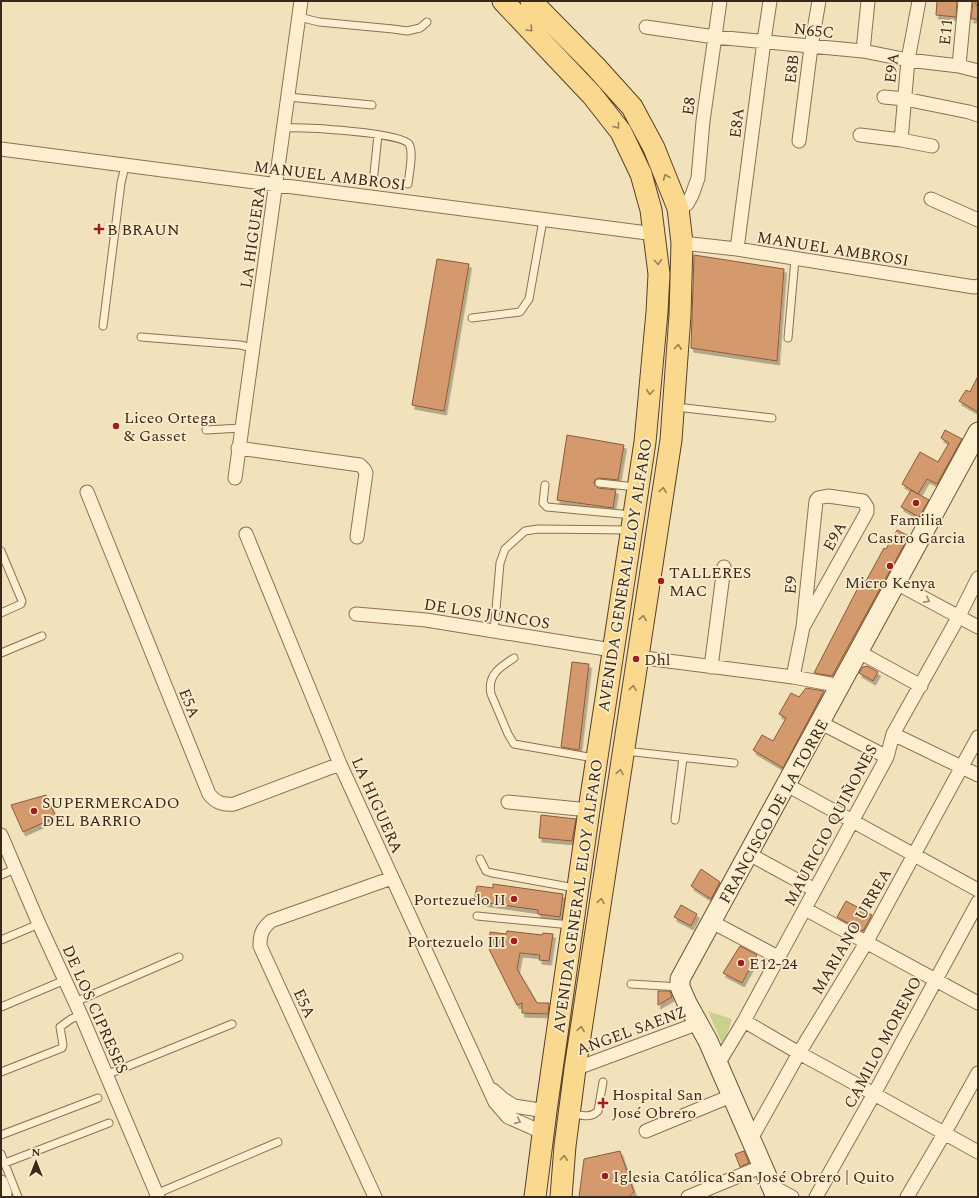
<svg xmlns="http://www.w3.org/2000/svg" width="979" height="1198" font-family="Spectral,serif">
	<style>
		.green { fill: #c9d18f }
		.building { fill: #d4996d; stroke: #8d5937; filter: url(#shadow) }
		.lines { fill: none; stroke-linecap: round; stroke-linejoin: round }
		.lane-casing { stroke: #8b7153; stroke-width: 9 }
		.street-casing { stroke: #8b7153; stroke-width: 15 }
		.secondary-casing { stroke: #6d5237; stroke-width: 21 }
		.primary-casing { stroke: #583f29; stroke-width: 23 }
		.lane { stroke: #fcefcf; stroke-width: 7 }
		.street { stroke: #fcefcf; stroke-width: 13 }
		.secondary { stroke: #fcefcf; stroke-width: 19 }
		.primary { stroke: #fad98e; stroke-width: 21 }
		.oneway { stroke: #9a8154 }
		.oneway2 { stroke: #9a8c74 }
		.poi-dot { fill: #a01d1d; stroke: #f9eccc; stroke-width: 1.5 }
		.labels { text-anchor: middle; stroke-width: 3.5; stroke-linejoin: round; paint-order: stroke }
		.street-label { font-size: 16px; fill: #39291a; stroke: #f9eccc }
		.poi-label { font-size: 16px; fill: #39291a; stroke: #f9eccc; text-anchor: start }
	</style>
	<defs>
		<filter id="shadow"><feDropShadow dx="2.5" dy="4" stdDeviation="0" flood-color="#0004"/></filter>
	</defs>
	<rect width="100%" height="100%" fill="#f2e2bb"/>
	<!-- green -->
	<path class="green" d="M708 1011 732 1019 723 1046Z"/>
	<!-- building -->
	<path class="building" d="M937 1H957L956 17 936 15Z
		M973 1H976V5L978 6V19H971Z
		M694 255 784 269 777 361 691 348Z
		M437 259 469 264 444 411 412 405Z
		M978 376V412L959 401 966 390 970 392Z
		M945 430 962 439 937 484 927 479 918 494 902 484 920 452 938 462 949 443 941 438Z
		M567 435 624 445 618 480 599 478 595 480 594 482 595 485 598 488 616 490 613 508 557 500Z
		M911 490 929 500 919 517 901 507Z
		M897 530 909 536 832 676 814 673 862 580 866 581 884 548 886 549Z
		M572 662 589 664 579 750 561 747Z
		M867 666 878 672 873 681 859 673 863 667Z
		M806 688 824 691 783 768 753 750 762 735 773 741 786 718 779 714 791 693 799 697Z
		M46 795 56 817 23 832 11 805Z
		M541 815 576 819 572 841 539 838Z
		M701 869 720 882 711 899 691 886Z
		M493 884 563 894 560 917 538 914V910L474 901 477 886 493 888Z
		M846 901 872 915 863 931 837 917Z
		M681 905 697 914 691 926 674 917Z
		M507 931 542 935 543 933 553 934 549 961 539 960 540 955 520 953 517 969 537 1003H549L548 1014 522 1013V1003L517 1005 489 949 490 932 506 934Z
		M740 946 757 955 742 983 723 973Z
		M658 991H670L672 997 658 1005Z
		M620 1151 634 1192 628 1197H579L584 1159Z
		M744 1151 749 1163 740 1167 735 1154Z"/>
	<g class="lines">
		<!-- lane casing -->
		<g class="lane-casing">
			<path id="lane" d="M299 17 319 22 393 29 407 31 420 28 427 22
				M288 97 372 105
				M284 128C302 127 400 132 409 144 414 152 409 174 408 184
				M373 183 378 135
				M472 318 520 312 529 299 543 220
				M103 326 121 183 125 166
				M141 337 240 345 253 348
				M788 338 795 259
				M676 407 772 418
				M206 430 241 428
				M599 483 636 487
				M545 485 543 503 547 507 632 515
				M1 551 22 601 21 604 1 613
				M494 632 500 563 505 549 525 531 538 529 630 530
				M1 653 42 636
				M514 658C500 667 487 675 491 694L508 734 514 744 594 758
				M625 751 734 763
				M675 820 683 758
				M480 859 486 871 492 873 575 888
				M1 875 15 869
				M477 916 571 925
				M1 940 39 924
				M631 984 680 987
				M75 1002 179 957
				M1 1007 65 980
				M1 1072 62 1048 63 1045 60 1027 71 1019 81 1015
				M106 1075 232 1024
				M571 1113C581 1115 590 1119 598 1111L603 1082
				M1 1135 98 1098
				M1 1154 18 1197
				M5 1163 109 1123
				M156 1194 278 1142"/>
		</g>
		<!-- street casing -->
		<g class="street-casing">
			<path id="street" d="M646 27 715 37 863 51 908 60 959 66 978 71
				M863 51 868 1
				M959 66 965 1
				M884 97 905 99 969 112 978 115
				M860 135 901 140 932 146
				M901 140 908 60 919 1
				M799 141 811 47 819 1
				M1 149 655 234
				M931 199 978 220
				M678 208 687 204 692 195 698 178 703 121 720 1
				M682 243 737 249 974 287 978 286
				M737 249 764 41 770 1
				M238 448 360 465 364 469 366 473 357 537
				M235 478 301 1
				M87 492 209 794C216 803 223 805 234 804L340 764
				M246 534 340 764 495 1102 508 1117 544 1133
				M896 583 978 627
				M356 614 426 620 612 650
				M859 652 921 686
				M637 657 793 677 841 686
				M711 667 724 567
				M793 677 803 627 816 501 818 498 828 496 863 501 867 507V512L803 627
				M821 723 887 757
				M893 734 978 775
				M787 785 978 890
				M508 802 589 810
				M1 835 39 924 81 1015 158 1197
				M749 854 815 890
				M805 909 978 1003
				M712 922 778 957
				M744 1021 799 1053 874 1094 978 1152
				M718 1064 744 1021 887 757 893 734 959 616 978 578
				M575 1069 699 1023
				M493 1090 503 1099 514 1106 546 1111
				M646 1131 731 1096
				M751 1139 799 1053 866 943 978 737
				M1 1182 5 1193 1 1195
				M772 1186 792 1197
				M375 1197 260 946C260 934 262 929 271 921L392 878
				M688 1197 763 1166
				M816 1197 874 1094 978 902
				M907 1197 944 1134 978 1073"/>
		</g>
		<!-- secondary casing -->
		<g class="secondary-casing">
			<path id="secondary" d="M776 1197 708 1041 687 1003 680 987V979L978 432"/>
		</g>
		<!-- primary casing -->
		<g class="primary-casing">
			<path id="primary" d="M503 1 592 95 621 132 641 174 651 210 659 274 657 312 645 442 589 810 546 1111 535 1197
				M531 1 595 66 632 107 654 148 678 208 682 243 680 315 671 440 575 1069 565 1146 561 1197"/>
		</g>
		<!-- lane -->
		<use href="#lane" class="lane"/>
		<!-- street -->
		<use href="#street" class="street"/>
		<!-- secondary -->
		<use href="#secondary" class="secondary"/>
		<!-- primary -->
		<use href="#primary" class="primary"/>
	</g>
	<!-- one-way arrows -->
	<defs><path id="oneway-chevron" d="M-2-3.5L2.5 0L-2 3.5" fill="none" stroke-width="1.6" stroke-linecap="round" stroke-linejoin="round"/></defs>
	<g class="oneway">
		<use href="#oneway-chevron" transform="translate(530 29) rotate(47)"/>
		<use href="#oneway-chevron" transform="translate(617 126) rotate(52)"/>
		<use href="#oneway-chevron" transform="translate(666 177) rotate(-112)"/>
		<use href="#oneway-chevron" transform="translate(658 262) rotate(85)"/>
		<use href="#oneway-chevron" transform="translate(678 347) rotate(-86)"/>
		<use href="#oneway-chevron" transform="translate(650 392) rotate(95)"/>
		<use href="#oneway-chevron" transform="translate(663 490) rotate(-81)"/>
		<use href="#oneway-chevron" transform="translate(643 618) rotate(-81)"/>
		<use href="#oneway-chevron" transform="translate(633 688) rotate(-82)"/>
		<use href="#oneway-chevron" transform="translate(620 772) rotate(-81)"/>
		<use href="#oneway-chevron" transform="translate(601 901) rotate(-81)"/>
		<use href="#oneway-chevron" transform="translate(581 1029) rotate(-81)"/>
		<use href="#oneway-chevron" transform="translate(564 1158) rotate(-85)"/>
	</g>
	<g class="oneway2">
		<use href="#oneway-chevron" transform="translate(927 600) rotate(28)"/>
		<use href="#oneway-chevron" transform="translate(518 1121) rotate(24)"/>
	</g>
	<!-- markers -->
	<g class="poi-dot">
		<path d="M97 223h4v4h4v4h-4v4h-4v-4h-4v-4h4z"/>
		<circle cx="116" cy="426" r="4"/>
		<circle cx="916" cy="503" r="4"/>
		<circle cx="890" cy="566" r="4"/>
		<circle cx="661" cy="581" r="4"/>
		<circle cx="636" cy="659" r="4"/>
		<circle cx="34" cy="811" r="4"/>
		<circle cx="514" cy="899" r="4"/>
		<circle cx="514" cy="941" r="4"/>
		<circle cx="741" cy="963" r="4"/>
		<path d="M601 1097h4v4h4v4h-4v4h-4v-4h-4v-4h4z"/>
		<circle cx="605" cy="1176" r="4"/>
	</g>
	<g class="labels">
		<!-- street labels -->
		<g class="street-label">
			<text transform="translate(814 30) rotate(6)" y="6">N65C</text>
			<text transform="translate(945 32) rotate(-85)" y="6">E11</text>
			<text transform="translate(891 68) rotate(-83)" y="6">E9A</text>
			<text transform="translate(791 69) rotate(-83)" y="6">E8B</text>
			<text transform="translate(688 106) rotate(-82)" y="6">E8</text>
			<text transform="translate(736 123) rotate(-83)" y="6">E8A</text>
			<text transform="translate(330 175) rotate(7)" y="6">MANUEL AMBROSI</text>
			<text transform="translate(252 237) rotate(-82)" y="6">LA HIGUERA</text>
			<text transform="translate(833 248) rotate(9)" y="6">MANUEL AMBROSI</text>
			<text transform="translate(834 536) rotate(-61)" y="6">E9A</text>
			<text transform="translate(624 575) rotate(-81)" y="6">AVENIDA GENERAL ELOY ALFARO</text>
			<text transform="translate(790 585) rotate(-85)" y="6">E9</text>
			<text transform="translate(487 613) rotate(9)" y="6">DE LOS JUNCOS</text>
			<text transform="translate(190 703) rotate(68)" y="6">E5A</text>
			<text transform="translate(378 805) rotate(66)" y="6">LA HIGUERA</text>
			<text transform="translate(773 811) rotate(-61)" y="6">FRANCISCO DE LA TORRE</text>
			<text transform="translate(830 825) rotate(-62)" y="6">MAURICIO QUIÑONES</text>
			<text transform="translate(577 896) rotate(-82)" y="6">AVENIDA GENERAL ELOY ALFARO</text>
			<text transform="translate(851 931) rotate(-60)" y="6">MARIANO URREA</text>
			<text transform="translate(305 1003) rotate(65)" y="6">E5A</text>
			<text transform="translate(96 1009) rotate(66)" y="6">DE LOS CIPRESES</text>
			<text transform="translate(631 1030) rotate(-20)" y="6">ANGEL SAENZ</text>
			<text transform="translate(882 1042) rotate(-62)" y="6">CAMILO MORENO</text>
		</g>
		<!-- poi labels -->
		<g class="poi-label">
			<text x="107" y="235">B BRAUN</text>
			<text x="124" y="423">Liceo Ortega<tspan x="124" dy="18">&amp; Gasset</tspan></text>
			<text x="916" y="525" text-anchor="middle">Familia<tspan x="916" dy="18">Castro Garcia</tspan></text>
			<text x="669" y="578">TALLERES<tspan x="669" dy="18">MAC</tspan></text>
			<text x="890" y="588" text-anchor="middle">Micro Kenya</text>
			<text x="644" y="665">Dhl</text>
			<text x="42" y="808">SUPERMERCADO<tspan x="42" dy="18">DEL BARRIO</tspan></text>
			<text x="506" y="905" text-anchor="end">Portezuelo II</text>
			<text x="506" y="947" text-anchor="end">Portezuelo III</text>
			<text x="749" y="969">E12-24</text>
			<text x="612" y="1100">Hospital San<tspan x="612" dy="18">José Obrero</tspan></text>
			<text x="613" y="1182">Iglesia Católica San José Obrero | Quito</text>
		</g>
	</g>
	<!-- border -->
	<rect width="979" height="1198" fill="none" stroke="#39291a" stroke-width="4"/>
	<!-- north arrow -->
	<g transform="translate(36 1162)" stroke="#f9eccc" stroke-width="3" paint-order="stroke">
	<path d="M0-3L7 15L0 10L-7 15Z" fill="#39291a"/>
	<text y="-6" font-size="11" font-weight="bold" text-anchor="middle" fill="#39291a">N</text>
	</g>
</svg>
